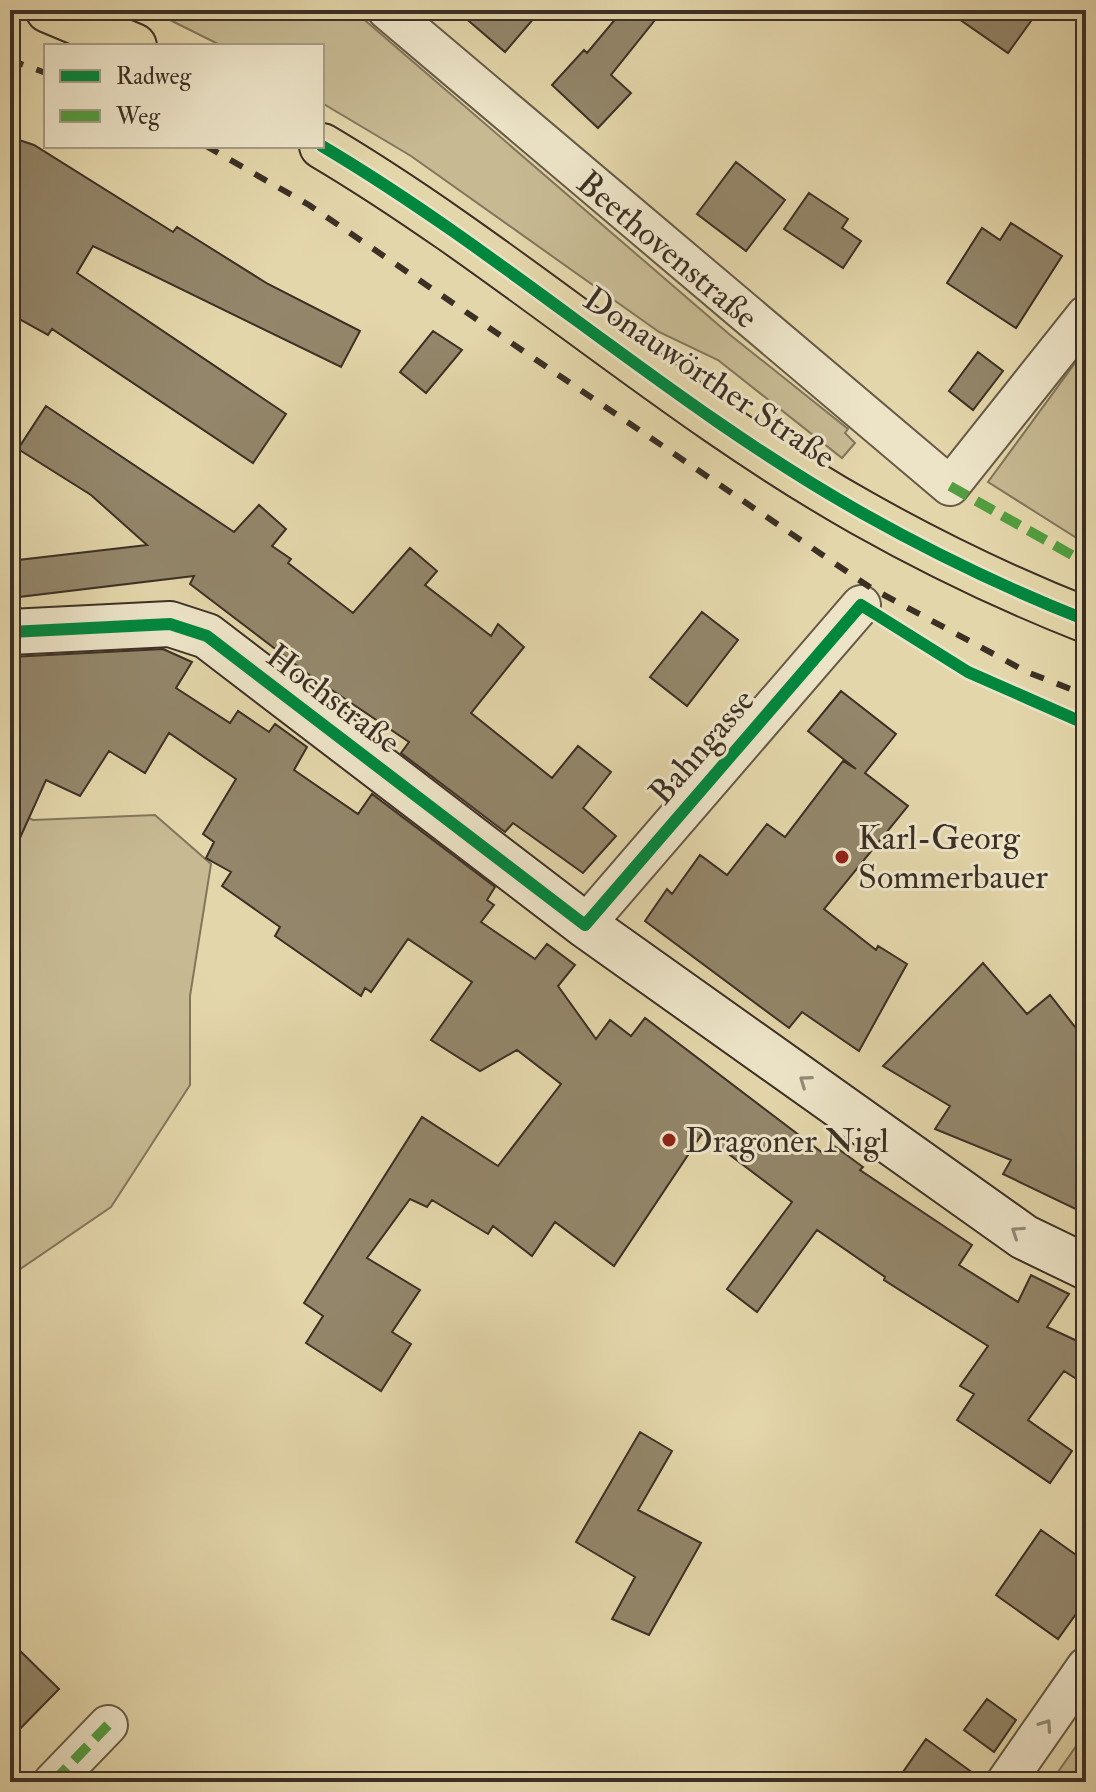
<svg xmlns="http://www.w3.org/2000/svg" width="1096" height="1792" font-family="'IM FELL Double Pica',serif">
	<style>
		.green { fill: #c7ba93; stroke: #82755c; stroke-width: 2 }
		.building { fill: #93866a; stroke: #3c3025; stroke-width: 2 }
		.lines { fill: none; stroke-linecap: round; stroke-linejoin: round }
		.street-casing { stroke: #665a46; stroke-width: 42 }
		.secondary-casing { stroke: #3c3025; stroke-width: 48 }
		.primary-casing { stroke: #3c3025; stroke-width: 48 }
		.street { stroke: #ede4c8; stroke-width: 38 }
		.secondary { stroke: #ede4c8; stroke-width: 44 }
		.primary { stroke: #e3d6aa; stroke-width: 44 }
		.rail { stroke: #3c3025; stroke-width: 6; stroke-dasharray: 14 14; stroke-linecap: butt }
		.quiet { stroke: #529e40; stroke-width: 10; stroke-dasharray: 20 10; stroke-linecap: butt }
		.cycleway-casing { stroke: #ede4c8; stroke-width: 17 }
		.cycleway { stroke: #00873e; stroke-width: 12 }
		.oneway { stroke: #948a76 }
		.poi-dot { fill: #8f2418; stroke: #ede4c8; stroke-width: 3 }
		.labels { text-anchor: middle; stroke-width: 6; stroke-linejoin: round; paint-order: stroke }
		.street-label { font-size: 34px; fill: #3c3025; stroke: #ede4c8 }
		.poi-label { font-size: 34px; fill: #3c3025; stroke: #ede4c8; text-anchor: start }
	</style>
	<rect width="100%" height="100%" fill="#e3d6aa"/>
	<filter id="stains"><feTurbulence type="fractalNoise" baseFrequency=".0025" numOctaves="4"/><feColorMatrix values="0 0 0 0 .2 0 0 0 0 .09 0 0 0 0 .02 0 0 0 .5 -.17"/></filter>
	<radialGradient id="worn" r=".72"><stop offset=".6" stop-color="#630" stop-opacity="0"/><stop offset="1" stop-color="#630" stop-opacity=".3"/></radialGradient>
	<!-- green -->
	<path class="green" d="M150 10H353L729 334 848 429 845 433 855 443 842 458 718 360 659 332 411 156 322 103V46H222Z
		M1086 348V544L988 482Z
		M10 809 33 820 155 815 211 864 190 996V1085L111 1207 10 1276Z
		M1086 1732V1782H1051Z"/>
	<!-- building -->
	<path class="building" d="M456 10H541L505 52Z
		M623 10H663L611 75 631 93 598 128 552 85 584 50 587 53Z
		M946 10H1039L1008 53Z
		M10 137 34 145 173 232 177 227 268 284 360 331 341 367 93 246 77 273 286 414 253 463 52 329 48 335 10 314Z
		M736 162 785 200 746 251 697 214Z
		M809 193 848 219 842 228 861 241 843 268 784 229Z
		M1011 223 1062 256 1016 328 947 283 982 228 1000 240Z
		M433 331 462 350 426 393 400 372Z
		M978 352 1003 371 973 410 949 391Z
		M46 406 234 532 259 505 286 529 272 546 291 559 288 563 353 613 410 548 437 571 425 585 491 636 498 624 524 647 471 713 552 778 578 746 611 772 583 808 616 836 583 873 513 823 505 832 401 753 409 742 308 674 190 584 194 576 10 598V561L147 545 91 495 18 449Z
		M702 612 738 640 687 706 650 677Z
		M163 649 192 662 176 688 230 723 238 711 269 732 275 724 307 747 294 770 358 814 372 794 495 887 487 900 494 905 481 922 535 959 547 944 575 965 558 986 596 1039 610 1020 631 1036 645 1018 824 1154 833 1145 863 1167 860 1170 972 1245 959 1265 1018 1302 1031 1275 1069 1294 1047 1327 1086 1345V1385L1064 1371 1028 1420 1072 1451 1050 1483 957 1420 974 1394 960 1386 988 1346 884 1280 885 1277 817 1230 757 1312 727 1289 792 1202 702 1134 614 1266 555 1222 532 1256 493 1226 488 1234 432 1200 427 1207 410 1199 367 1258 420 1290 392 1332 411 1344 381 1391 306 1343 323 1316 304 1303 422 1117 498 1166 561 1084 517 1050 480 1071 431 1040 472 982 408 939 371 992 365 988 361 996 275 936 280 927 222 886 231 872 206 858 214 842 203 834 236 779 169 733 145 773 109 751 80 796 46 780 10 860V657Z
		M841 691 896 734 865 773 908 806 824 909 876 950 878 946 907 964 859 1051 802 1012 789 1028 645 921 667 889 672 894 700 855 727 875 767 824 785 837 843 761 856 769 808 731Z
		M983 963 1027 1014 1050 995 1086 1041V1214L1003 1174 1011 1160 935 1129 950 1106 883 1066Z
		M640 1432 672 1451 638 1510 701 1543 649 1635 612 1619 635 1577 576 1542Z
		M1041 1530 1086 1562V1600L1058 1639 996 1595Z
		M10 1641 59 1689 10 1739Z
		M987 1699 1016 1720 994 1752 964 1730Z
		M926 1739 984 1781V1782H896Z"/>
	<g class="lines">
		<!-- street casing -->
		<g class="street-casing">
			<path id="street" d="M387 10 950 486 1086 315
				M585 925 861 605
				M53 1782 108 1725
				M1006 1782 1086 1667"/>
		</g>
		<!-- secondary casing -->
		<g class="secondary-casing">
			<path id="secondary" d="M10 632 170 624 207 636 585 925 1024 1237 1086 1267"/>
		</g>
		<!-- primary casing -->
		<g class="primary-casing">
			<path id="primary" d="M48 10 134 46
				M322 146C509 257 672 406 862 513 933 553 1010 590 1086 620"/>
		</g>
		<!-- street -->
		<use href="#street" class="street"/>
		<!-- secondary -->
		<use href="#secondary" class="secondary"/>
		<!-- primary -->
		<use href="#primary" class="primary"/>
		<!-- rail -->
		<path class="rail" d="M10 60 46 73
			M206 146 309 205 871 588 1027 672 1086 695"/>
		<!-- quiet -->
		<path class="quiet" d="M950 486 1086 563
			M53 1782 108 1725"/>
		<!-- cycleway casing -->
		<g class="cycleway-casing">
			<path id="cycleway" d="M322 146C509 257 672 406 862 513 933 553 1010 590 1086 620
				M10 632 170 624 207 636 585 925 861 605 968 672 1086 724"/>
		</g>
		<!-- cycleway -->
		<use href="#cycleway" class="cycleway"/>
	</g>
	<!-- one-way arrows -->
	<defs><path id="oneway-chevron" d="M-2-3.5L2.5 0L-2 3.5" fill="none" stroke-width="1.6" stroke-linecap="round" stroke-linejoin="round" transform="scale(2)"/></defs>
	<g class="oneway">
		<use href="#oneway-chevron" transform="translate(805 1081) rotate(-145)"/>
		<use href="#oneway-chevron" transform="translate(1017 1232) rotate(-146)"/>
		<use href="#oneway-chevron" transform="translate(1046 1725) rotate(-55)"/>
	</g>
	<!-- markers -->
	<g class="poi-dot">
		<circle cx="842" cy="857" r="8"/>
		<circle cx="669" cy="1140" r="8"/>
	</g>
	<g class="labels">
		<!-- street labels -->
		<g class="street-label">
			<text transform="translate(668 249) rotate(40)" y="12">Beethovenstraße</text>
			<text transform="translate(710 377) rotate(34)" y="12">Donauwörther Straße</text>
			<text transform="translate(334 698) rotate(37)" y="12">Hochstraße</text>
			<text transform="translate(701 746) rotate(-49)" y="12">Bahngasse</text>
		</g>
		<!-- poi labels -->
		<g class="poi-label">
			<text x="858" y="849">Karl-Georg<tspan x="858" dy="39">Sommerbauer</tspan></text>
			<text x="685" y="1152">Dragoner Nigl</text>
		</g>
	</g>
	<!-- margin -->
	<rect width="1096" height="1792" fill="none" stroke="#e3d6aa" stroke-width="40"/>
	<rect x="12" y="12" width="1072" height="1768" fill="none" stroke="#3c3025" stroke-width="4"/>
	<rect x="20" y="20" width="1056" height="1752" fill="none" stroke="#3c3025" stroke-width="2"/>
	<!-- legend -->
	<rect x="44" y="44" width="280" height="104" fill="#ede4c8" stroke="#a69c87" stroke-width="2"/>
	<rect x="60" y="70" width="40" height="12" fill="#00873e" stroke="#a69c87" stroke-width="2"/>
	<text x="116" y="84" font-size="24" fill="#3c3025">Radweg</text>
	<rect x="60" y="110" width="40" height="12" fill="#529e40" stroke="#a69c87" stroke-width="2"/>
	<text x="116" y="124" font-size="24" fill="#3c3025">Weg</text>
	<rect width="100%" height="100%" filter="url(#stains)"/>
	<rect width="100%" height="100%" fill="url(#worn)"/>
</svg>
